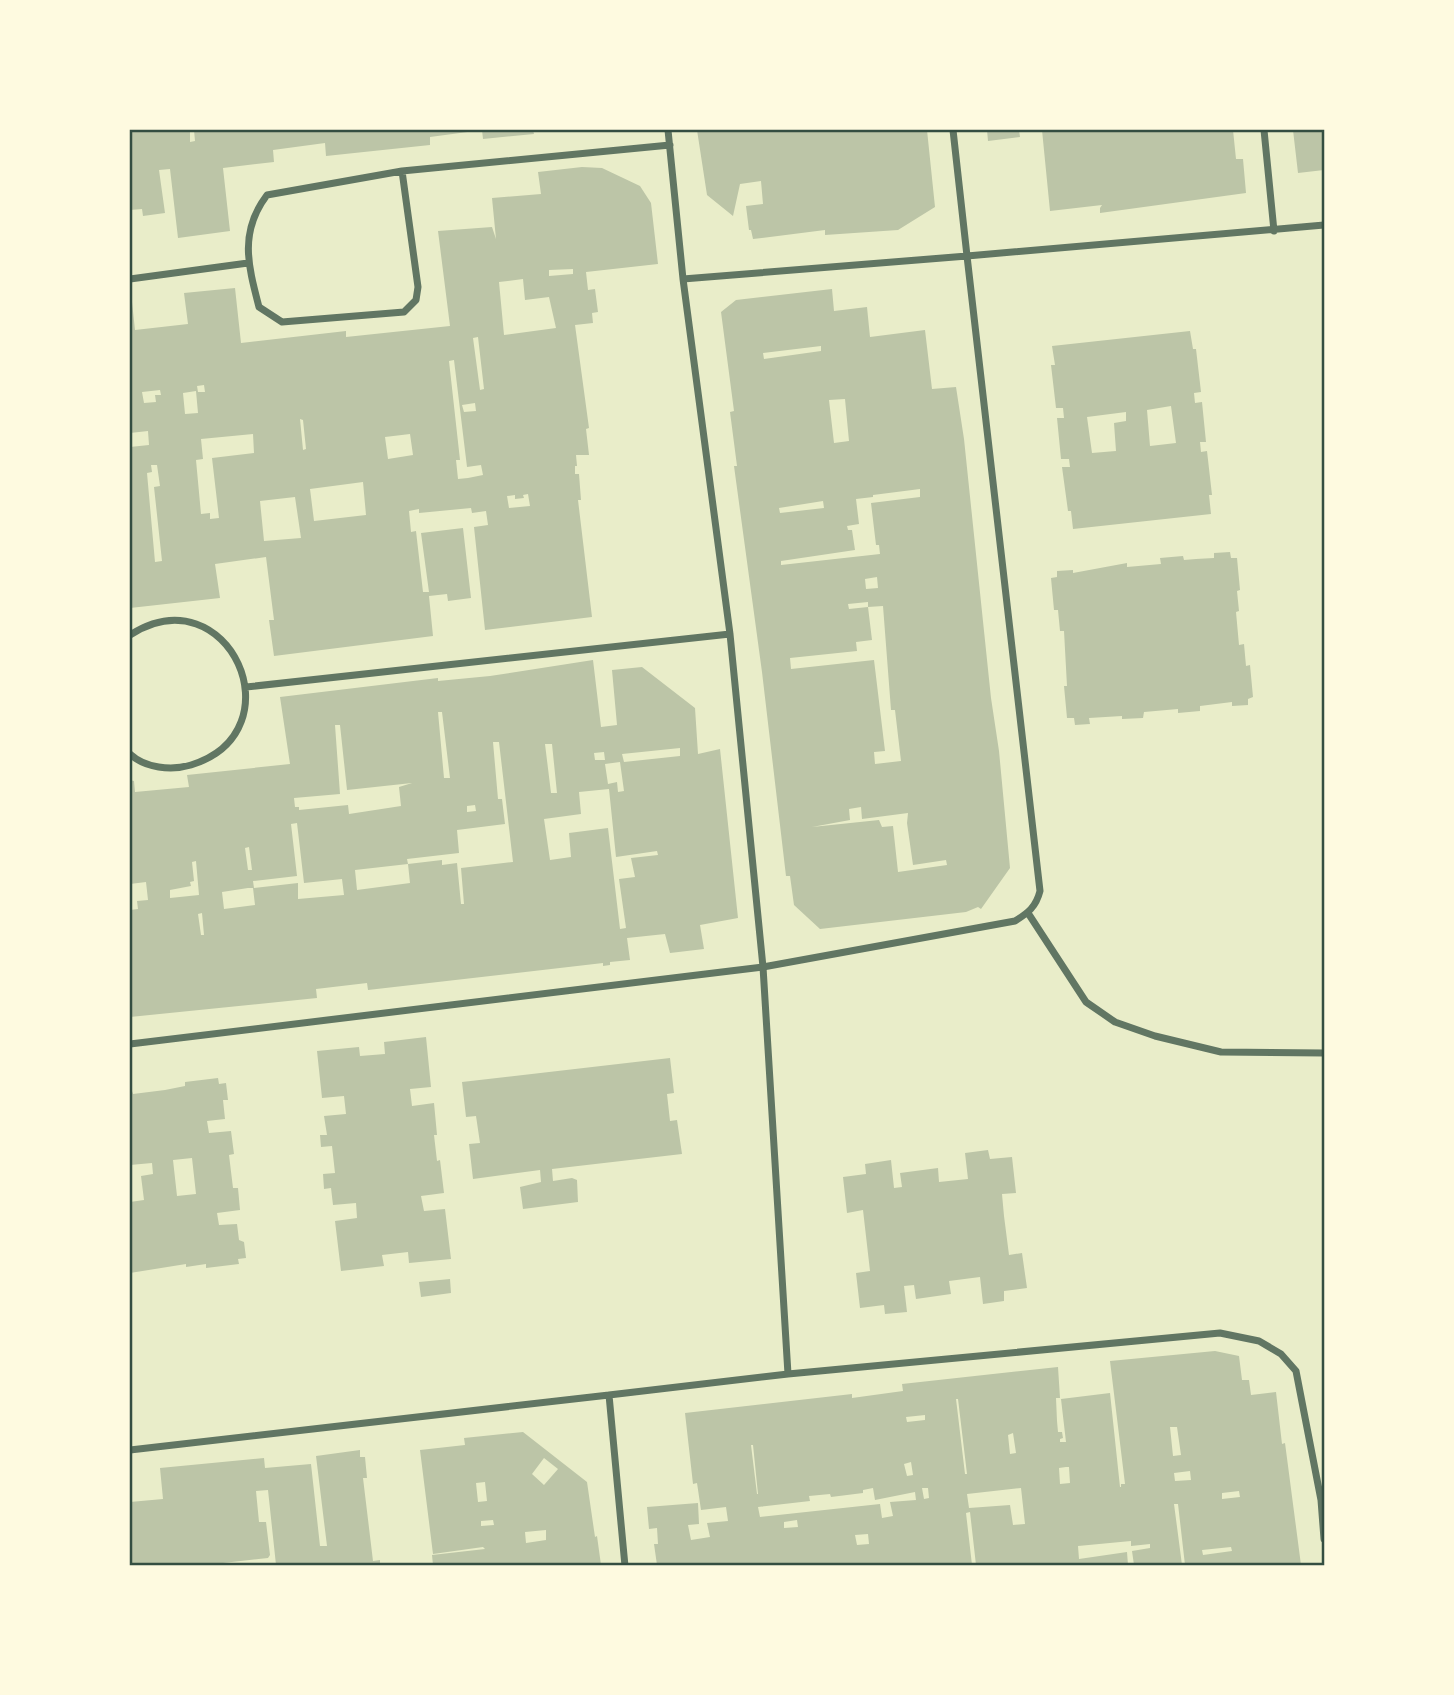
<svg xmlns="http://www.w3.org/2000/svg" width="1454" height="1695" font-family="'Source Sans 3',sans-serif">
	<style>
		.building { fill: #bcc5a7; fill-rule: evenodd }
		.lines { fill: none; stroke-linecap: round; stroke-linejoin: round }
		.minor { stroke: #617663; stroke-width: 7 }
		.neatline { fill: none; stroke: #344e41; stroke-width: 2.5 }
	</style>
	<rect width="100%" height="100%" fill="#e9edc9"/>
	<!-- building -->
	<path class="building" d="M143 130H190V142L195 141 194 130 475 131 430 137V145L326 156 325 143 273 150 274 162 223 168 230 231 178 238 170 169 159 170 165 213 143 216 142 209 130 210V131Z
		M482 130H533L534 134 483 139Z
		M697 130H927L935 207 898 230 825 235V230L753 239 751 230H749L746 206 763 204 761 181 740 184 733 216 707 195Z
		M987 130H1019L1020 137 988 141Z
		M1042 130H1233L1236 159H1243L1246 193 1100 213V208L1102 205 1050 211Z
		M1293 130H1324V170L1298 173Z
		M582 167 602 168 640 186 651 203 658 264 586 272 588 290 595 289 598 312 592 313 593 323 575 325 589 428 586 429 589 455H576L577 466H575V474H579L581 500H578L592 617 485 630 474 527 488 525 486 511 472 513 471 508 419 513V509L409 511 411 532 416 531 423 592H429L421 533 463 528 471 598 448 601 447 594 429 596 433 636 274 656 269 620H274L266 557 215 564 220 598 130 608V447L149 445 148 431 130 433V302H132L135 330 188 324 184 293 235 288 241 343 346 331V337L450 326 438 231 492 227 496 239 492 198 541 194 538 172ZM573 269V274L549 276V270ZM523 279 525 300 549 297 556 328 504 335 499 282ZM478 337 484 389 480 390 473 338ZM454 360 467 467 481 465 483 475 468 478 458 479 456 460H460L449 361ZM204 385 205 392H198L197 386ZM160 390 161 395H155L156 402 144 403 142 392ZM196 391 198 413 185 414 183 393ZM475 403 476 411 464 412 462 405ZM300 419 303 420 306 449 303 450ZM253 434 254 453 212 458 219 518 210 519V513L201 514 196 460 203 459 201 439ZM410 434 413 455 388 459 385 437ZM151 465H157L160 486 154 487 162 561 155 562 147 473 152 472ZM363 482 366 515 314 521 310 489ZM528 494 530 506 509 508 507 496 515 495V499L524 498 523 495ZM295 497 301 538 264 541 260 501Z
		M832 289 834 311 867 307 870 337 925 330 932 389 956 387 964 439 991 698 999 751 1010 868 981 909 978 907 966 912 820 929 794 905 790 876H786L762 672 734 466H737L730 412 734 411 721 312 736 300ZM821 346V351L764 359 763 353ZM845 399 849 441 834 443 829 400ZM920 489V497L871 503 876 545H879L880 554 781 565V561L855 550 852 530H848L847 526 859 524 856 499 873 497V495ZM823 501 824 508 780 513 779 508ZM877 577 878 588 866 589 865 579ZM868 602V607L883 606 891 710H895L901 761 875 764 874 752 885 751 874 660 791 669 790 658 857 651 856 642 872 640 868 607 849 609 848 604ZM861 807 862 819 908 813 907 823 913 865 946 860 947 865 898 872 893 826 882 827 879 820 812 827 850 820 849 809Z
		M1190 331 1193 349H1196L1201 392 1194 393 1195 403 1202 402 1206 442H1200L1201 452 1207 451 1212 495H1209L1211 514 1073 529 1071 511H1068L1062 467H1070L1069 459H1061L1057 418H1064L1063 408H1056L1051 365H1055L1052 346ZM1171 406 1176 443 1150 446 1147 410ZM1126 412V421L1114 423 1116 451 1092 453 1087 417Z
		M1230 552 1231 558H1237L1240 590 1237 591 1239 611 1236 612 1239 645 1244 644 1246 666 1250 665 1253 697 1248 699V705L1232 706V702L1200 706V711L1178 713V709L1144 712 1143 718 1122 719V716L1089 718 1090 724 1075 725 1074 718H1067L1064 686H1067L1064 631H1060L1058 610H1054L1051 578 1057 577V571L1073 570V573L1127 563V567L1161 564 1160 558 1183 556 1184 560 1196 559 1214 558V553Z
		M593 660 601 727 617 725 612 670 642 667 695 708 698 754 720 749 738 918 700 925 704 949 670 953 665 934 627 938 630 960 610 962V965L603 966V963L368 990 367 983 316 989 317 998 130 1017V910L138 909 137 901 148 900 146 882 130 884V780L134 781 135 792 189 787 187 775 290 764 280 697 438 678V681L490 676ZM438 712H442L450 778H444ZM335 725H340L347 790 412 783 399 787 401 806 349 814 348 805 299 810V807H295L294 798 340 794ZM493 742H499L513 862 461 868 464 904H461L457 863 442 865V860L408 864 407 859 459 853 457 830 505 824 502 799H498ZM545 744H552L557 793H551ZM680 748V756L624 762 622 754ZM604 752 605 760H595L594 753ZM620 762 624 791 618 792 617 782 608 784 605 764ZM609 789 616 857 657 851 658 855 631 858 635 877 619 879 626 928 620 929 608 828 569 833 571 857 550 860 544 819 581 814 579 792ZM475 805 476 811 467 812V806ZM297 823 304 883 342 879 344 895 298 899V883L254 888 253 881 297 876 291 824ZM249 847 252 870H248L245 848ZM196 861 199 895 170 898V890L191 886 190 882 194 881 192 862ZM408 864 410 883 357 890 355 870ZM248 888H253L255 905 224 909 222 892ZM202 913 204 935H201L198 914Z
		M426 1037 431 1087 410 1089 412 1106 434 1103 437 1135H434L437 1161 440 1160 444 1193 421 1196 424 1211 445 1209 451 1259 409 1263 408 1252 382 1255 384 1266 341 1271 335 1221 357 1218 356 1203 333 1205 331 1188 324 1189 323 1174 335 1173 332 1146 321 1147 320 1135H327L324 1116 346 1114 344 1096 322 1098 317 1051 359 1047 360 1056 385 1054 384 1042Z
		M670 1058 674 1093 667 1094 670 1121 677 1120 682 1154 552 1169 553 1181 572 1178 577 1180 578 1202 523 1209 520 1187 541 1182 540 1170 473 1179 469 1144 480 1143 476 1116 466 1117 462 1082Z
		M218 1078 219 1084 226 1083 228 1100H223L225 1119 207 1121 209 1133 231 1131 234 1154 229 1155 233 1188H238L240 1210 217 1213 219 1225 237 1224 239 1240 244 1242 246 1258 238 1259 239 1264 206 1268V1264L186 1267V1264L130 1273V1202L144 1200 141 1176 153 1174 152 1163 130 1165V1092L132 1091 133 1094 165 1090 185 1086V1082ZM192 1158 196 1194 177 1196 173 1160Z
		M988 1150 990 1159 1012 1157 1016 1193 1002 1194 1004 1216 1009 1255 1022 1253 1027 1288 1004 1291V1301L983 1304 980 1277 949 1281 951 1294 916 1299 914 1285 904 1286 907 1312 885 1314 884 1305 860 1308 856 1273 870 1271 863 1210 847 1213 843 1177 866 1174 865 1164 891 1160 894 1188 902 1187 900 1173 938 1168 939 1182 968 1179 965 1153Z
		M450 1279 451 1293 421 1297 419 1282Z
		M1215 1351 1239 1356 1242 1380H1249L1251 1395 1276 1392 1282 1444 1285 1443 1301 1565H1185L1178 1504H1174L1182 1565H1134L1132 1551 1150 1548V1544L1131 1546V1541L1078 1546 1079 1559 1127 1552 1128 1565H976L970 1512 966 1513 972 1565H657L654 1544H658L657 1528 649 1529 647 1507 698 1503 699 1524 688 1525 691 1540 710 1537 707 1523 728 1521 726 1507 701 1510 697 1483 693 1484 685 1413 852 1394V1398L903 1391 902 1384 1058 1367 1060 1398H1056L1057 1421 1058 1432H1062L1063 1438 1060 1439V1442H1066L1061 1399 1110 1393 1120 1487H1121V1484H1125L1110 1361ZM956 1399H958L967 1474H965ZM925 1415V1420L907 1422 906 1417ZM1170 1427H1177L1181 1455 1173 1456ZM1013 1433 1016 1453 1010 1454 1008 1435ZM751 1445H753L758 1494H757ZM911 1462 913 1475 907 1476 904 1464ZM1066 1467H1069L1070 1483 1060 1484 1059 1468ZM1190 1471 1191 1480 1175 1481 1174 1473ZM873 1488 875 1500 915 1492 916 1500 890 1502 893 1516 882 1518 880 1504 760 1517 758 1507 810 1501 809 1496 830 1494 831 1497 863 1493V1490ZM922 1488H928L929 1498 924 1499ZM1021 1488 1025 1524 1013 1525 1010 1505 969 1508 967 1494ZM1239 1491 1240 1497 1222 1499V1493ZM797 1520 798 1527 784 1528V1522ZM868 1534 869 1544 857 1545 855 1535ZM1231 1547 1232 1551 1203 1555 1202 1550Z
		M523 1432 587 1482 595 1537 597 1536 601 1565H433L432 1555 485 1549 483 1547 433 1554 420 1450 465 1445 464 1438ZM544 1458 558 1469 544 1485 532 1474ZM485 1482 487 1501 478 1502 476 1483ZM493 1520 494 1525 481 1526V1521ZM546 1530V1540L526 1543 525 1532Z
		M360 1450V1457H365L367 1478H363L373 1561 380 1560V1565H276L268 1490 256 1491 259 1522H266L270 1555 268 1558 223 1563V1565H130V1502L163 1499 160 1468 264 1458 265 1468 311 1464 320 1546H327L316 1456Z"/>
	<g class="lines">
		<!-- minor -->
		<path class="minor" d="M668 130 683 279 730 634 763 967 788 1374
			M1264 130 1274 231
			M402 171 418 287 416 300 404 312 282 322 259 307C248 265 239 232 267 195L402 171 670 145
			M130 279 248 263
			M683 279 967 256 953 130
			M130 635C228 572 300 731 191 765 171 771 145 768 130 754
			M246 687 730 634
			M1028 913 1086 1002 1115 1022 1155 1036 1221 1052 1324 1053
			M130 1044 763 967 1015 921C1028 913 1036 907 1040 891L967 256 1324 225
			M130 1450 609 1395
			M625 1566 609 1395 788 1374 1220 1333 1259 1341 1281 1354 1296 1371 1321 1500 1324 1539"/>
	</g>
	<!-- border -->
	<rect width="1454" height="1695" fill="none" stroke="#fefae0" stroke-width="262"/>
	<rect x="131" y="131" width="1192" height="1433" class="neatline"/>
</svg>
